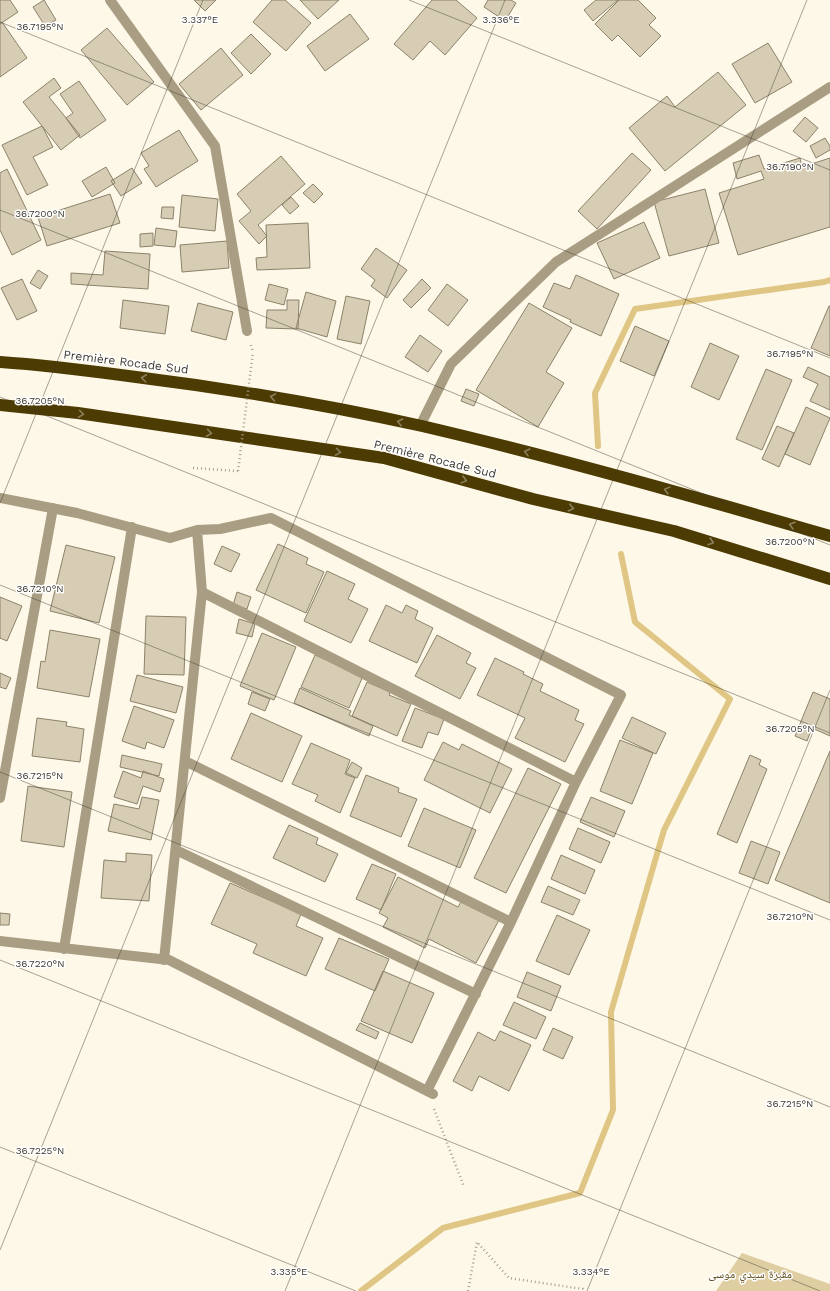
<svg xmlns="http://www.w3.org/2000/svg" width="830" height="1291" font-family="'Work Sans','Noto Naskh Arabic',sans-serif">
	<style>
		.green { fill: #e0cea3 }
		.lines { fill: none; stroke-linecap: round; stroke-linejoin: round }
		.stream { stroke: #e0c684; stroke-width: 6 }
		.building { fill: #d7cdb4; stroke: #8c826a }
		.path { stroke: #a5a093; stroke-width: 2.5; stroke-dasharray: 1 3; stroke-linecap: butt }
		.minor { stroke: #a99e83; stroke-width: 10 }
		.highway { stroke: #4d3b04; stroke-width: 12 }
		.path-bridge { stroke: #a5a093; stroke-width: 2.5; stroke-dasharray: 1 3; stroke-linecap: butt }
		.oneway { stroke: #8b805c }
		.ticks { fill: none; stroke: #3d392f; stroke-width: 1; stroke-opacity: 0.45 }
		.labels { text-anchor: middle; stroke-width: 3; stroke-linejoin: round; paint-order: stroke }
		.street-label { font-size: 12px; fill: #3d392f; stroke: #fff }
		.park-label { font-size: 12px; fill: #665322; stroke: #fff }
		.ticks-label { font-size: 10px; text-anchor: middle; fill: #3d392f; stroke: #fff; stroke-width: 3; stroke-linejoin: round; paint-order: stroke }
	</style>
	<rect width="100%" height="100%" fill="#fef8e8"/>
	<!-- green -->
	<path class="green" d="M742 1253 830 1284V1291H716Z"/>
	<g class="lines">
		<!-- stream -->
		<path class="stream" d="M598 446 595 393 635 309 824 282 830 280
			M361 1291 443 1228 580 1193 613 1110 611 1012 664 830 730 699 635 622 621 554"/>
	</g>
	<!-- building -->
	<path class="building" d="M0 0H10L18 12 0 24Z
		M44 0 56 20 45 26 33 7Z
		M194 0H216L205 11Z
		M272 0H285L311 23 286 51 253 22Z
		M300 0H339L318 19Z
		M432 0H456L477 18 445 55 430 41 413 60 394 44Z
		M488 0H511L516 3 505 21 484 7Z
		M596 0H618L593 21 584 10Z
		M619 0H638L656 18 649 25 661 36 640 57 618 35 612 41 595 24Z
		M350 14 369 39 325 71 307 46Z
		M2 22 27 58 0 77V23Z
		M107 28 154 82 127 105 81 50Z
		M251 34 271 54 251 74 231 53Z
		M768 43 792 82 755 103 732 64Z
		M221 48 243 75 201 110 179 84Z
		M718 72 746 105 665 171 629 128 667 96 675 107Z
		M54 78 61 88 49 97 80 135 61 150 23 102Z
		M79 81 106 120 80 138 66 118 73 113 60 94Z
		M805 117 818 128 806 142 793 131Z
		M42 126 53 147 33 157 48 185 27 195 2 145Z
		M179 130 198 161 156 187 144 169 149 166 141 153Z
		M825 138 830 146V150L816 158 810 146Z
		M632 153 651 170 597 229 578 211Z
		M759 155 764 169 800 158 802 167 830 158V227L738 255 719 193 764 179 761 171 737 179 733 163Z
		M281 156 305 184 258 225 267 236 259 244 239 221 251 211 237 194Z
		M106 167 115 183 92 197 82 181Z
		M132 168 142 183 121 196 111 181Z
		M7 169 41 240 12 255 0 230V173Z
		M313 184 323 194 314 203 303 193Z
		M705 189 719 243 669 256 654 202Z
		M110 194 120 223 47 246 38 217Z
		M182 195 218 199 215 231 179 227Z
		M291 197 299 206 290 214 282 205Z
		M162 207H174L173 219 161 218Z
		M644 222 660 258 614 279 597 243Z
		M308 223 310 268 257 270 256 258 267 257 266 225Z
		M156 228 177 231 175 247 154 245Z
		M153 233V246L140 247V234Z
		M227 241 229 268 182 272 180 245Z
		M376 248 407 270 387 298 371 286 375 280 361 269Z
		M105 251 150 254 148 289 71 284V273L103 275Z
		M38 270 48 276 40 289 30 283Z
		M576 275 619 294 601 336 570 322 571 320 543 307 554 283 570 289Z
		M22 279 37 311 17 320 1 288Z
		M422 279 431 288 411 308 403 300Z
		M269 284 288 289 284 305 265 300Z
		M447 284 468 300 448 326 428 310Z
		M306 292 336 301 327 337 296 328Z
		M346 296 370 301 361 344 337 339Z
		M123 300 169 306 165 334 120 328Z
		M287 300H299L298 329 266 328 267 310H287Z
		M198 303 233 312 226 340 191 331Z
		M529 303 572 328 546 372 564 383 538 427 476 390Z
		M829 306H830V356L811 348Z
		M635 326 669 341 654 376 620 361Z
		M420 335 442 351 428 372 405 357Z
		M710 343 739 356 719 400 691 387Z
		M808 367 830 377V410L810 401 818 384 803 377Z
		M766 369 792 380 762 450 736 439Z
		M466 389 479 394 474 406 461 401Z
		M806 407 830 418 810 465 785 454Z
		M777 426 794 433 779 467 762 459Z
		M278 544 308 558 306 564 324 572 306 613 256 590Z
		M66 545 115 557 99 623 50 611Z
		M222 546 240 554 231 572 214 564Z
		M327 571 355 584 348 599 368 609 351 643 304 621Z
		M237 592 251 597 247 609 233 605Z
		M0 597 22 606 7 641 0 638Z
		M386 605 402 613 406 605 418 611 415 619 433 628 417 663 369 641Z
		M146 616 186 617 184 675 144 674Z
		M239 619 255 624 252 637 236 633Z
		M50 630 100 639 89 697 37 688 41 661 45 662Z
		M262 633 296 647 274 700 240 686Z
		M437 635 471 653 466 663 476 668 460 699 415 676Z
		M315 655 363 676 349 708 301 687Z
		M495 658 524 672 523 674 543 684 540 691 579 710 575 720 584 724 565 762 515 738 525 718 477 695Z
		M0 673 11 678 6 689 0 687Z
		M137 675 183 687 176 713 130 701Z
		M367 682 390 692 389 695 411 704 397 736 352 716Z
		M300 688 351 711 349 715 373 726 369 736 294 703Z
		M252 692 270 699 265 711 248 704Z
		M813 692 830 699V736L812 728 807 741 795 736Z
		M134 706 174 720 164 748 147 742 145 749 122 741Z
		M415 708 444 719 438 735 428 732 422 748 402 741Z
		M251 713 302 736 282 782 231 759Z
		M632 717 666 733 656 754 622 738Z
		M37 718 67 722 66 726 84 729 80 762 32 756Z
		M620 740 653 753 632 804 600 791Z
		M443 742 459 750 462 744 512 769 490 813 424 780Z
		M311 743 350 760 345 774 355 778 340 813 315 801 318 795 292 784Z
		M830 751V903L775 880Z
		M122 755 162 764 159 776 120 767Z
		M750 755 761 760 759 765 767 769 737 843 717 834Z
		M352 762 362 768 357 778 346 773Z
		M528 768 561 784 506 893 474 878Z
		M123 771 141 778 143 771 164 779 160 792 143 786 137 804 114 797Z
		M366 775 399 788 398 792 417 799 401 837 350 816Z
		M28 786 72 792 64 847 21 841Z
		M142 797 159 800 151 840 108 831 114 804 139 809Z
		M591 797 625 811 614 837 580 822Z
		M424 808 476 830 460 868 408 846Z
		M289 825 318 838 316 844 338 854 325 882 273 858Z
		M578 828 610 842 601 863 569 849Z
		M751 841 780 852 768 884 739 873Z
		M126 853 152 855 149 901 101 898 104 860 126 862Z
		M561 855 595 870 585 894 551 879Z
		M372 864 396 874 381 910 356 899Z
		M398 877 458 907 462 900 499 920 476 963 429 939 425 948 383 927 388 918 379 913Z
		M230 883 301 914 296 926 323 938 306 976 253 953 257 944 211 924Z
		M548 886 580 900 573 915 541 902Z
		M0 913 10 914 9 925H0Z
		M557 915 590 930 569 975 536 961Z
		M339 938 389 959 375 991 325 969Z
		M383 971 434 993 412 1043 361 1021Z
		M527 972 561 986 551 1011 517 997Z
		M514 1002 546 1017 536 1039 503 1025Z
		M360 1023 379 1032 376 1039 356 1030Z
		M553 1028 573 1037 563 1059 543 1050Z
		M500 1031 531 1045 509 1091 479 1076 472 1091 453 1081 478 1032 495 1041Z"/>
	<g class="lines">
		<!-- path -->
		<path class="path" d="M251 345 253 352
			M193 468 238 471
			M434 1109 464 1187
			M468 1291 477 1242 509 1278 583 1289 584 1291"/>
		<!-- minor -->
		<path class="minor" d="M110 0 215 146 247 331
			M420 426 451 364 556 262 830 87
			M0 498 77 513 170 538 197 530 220 529 271 518 621 695 576 782 511 922 427 1091
			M202 592 576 782
			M185 761 511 922
			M0 798 53 508
			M176 850 476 994
			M0 941 169 960 433 1094
			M64 949 132 527
			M164 960 202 592 197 530"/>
		<!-- highway -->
		<path class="highway" d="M0 362C45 365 91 371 136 377 232 389 327 405 422 426 559 458 695 497 830 536
			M0 405 78 413 384 458 533 499 674 531 830 579"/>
		<!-- path-bridge -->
		<path class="path-bridge" d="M238 471 253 352"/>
	</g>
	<!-- one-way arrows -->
	<defs><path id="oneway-chevron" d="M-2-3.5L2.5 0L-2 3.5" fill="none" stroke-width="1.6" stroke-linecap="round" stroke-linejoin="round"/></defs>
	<g class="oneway">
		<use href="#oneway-chevron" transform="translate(144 378) rotate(-173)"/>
		<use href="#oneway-chevron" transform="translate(273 397) rotate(-170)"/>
		<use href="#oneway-chevron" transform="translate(81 414) rotate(8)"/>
		<use href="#oneway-chevron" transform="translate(400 422) rotate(-168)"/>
		<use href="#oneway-chevron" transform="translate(209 433) rotate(8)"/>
		<use href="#oneway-chevron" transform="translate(338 452) rotate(8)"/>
		<use href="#oneway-chevron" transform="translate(527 452) rotate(-166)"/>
		<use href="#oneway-chevron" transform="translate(464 480) rotate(15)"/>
		<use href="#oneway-chevron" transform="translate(667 490) rotate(-165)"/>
		<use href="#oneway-chevron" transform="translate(571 508) rotate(13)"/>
		<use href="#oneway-chevron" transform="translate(792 525) rotate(-164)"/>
		<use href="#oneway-chevron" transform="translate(711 542) rotate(17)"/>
	</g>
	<!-- ticks -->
	<path class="ticks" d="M409 0 830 170M0 22 830 358M0 210 830 545M0 397 830 733M0 503 203 0M0 585 830 920M0 772 830 1107M0 960 820 1291M0 1147 356 1291M0 1250 505 0M285 1291 807 0M587 1291 830 690"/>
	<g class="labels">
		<!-- street labels -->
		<g class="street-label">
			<text transform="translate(126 362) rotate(7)" y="4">Première Rocade Sud</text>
			<text transform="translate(435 459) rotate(14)" y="4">Première Rocade Sud</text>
		</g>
		<!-- park labels -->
		<g class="park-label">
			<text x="750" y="1278">مقبرة سيدي موسى</text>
		</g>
	</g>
	<g class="ticks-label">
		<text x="200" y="23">3.337°E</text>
		<text x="501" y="23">3.336°E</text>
		<text x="40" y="30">36.7195°N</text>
		<text x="790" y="170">36.7190°N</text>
		<text x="40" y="217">36.7200°N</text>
		<text x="790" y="357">36.7195°N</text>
		<text x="40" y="404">36.7205°N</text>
		<text x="790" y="545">36.7200°N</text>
		<text x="40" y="592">36.7210°N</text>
		<text x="790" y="732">36.7205°N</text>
		<text x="40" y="779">36.7215°N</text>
		<text x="790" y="920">36.7210°N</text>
		<text x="40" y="967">36.7220°N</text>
		<text x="790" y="1107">36.7215°N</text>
		<text x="40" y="1154">36.7225°N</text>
		<text x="289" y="1275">3.335°E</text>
		<text x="591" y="1275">3.334°E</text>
	</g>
</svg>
